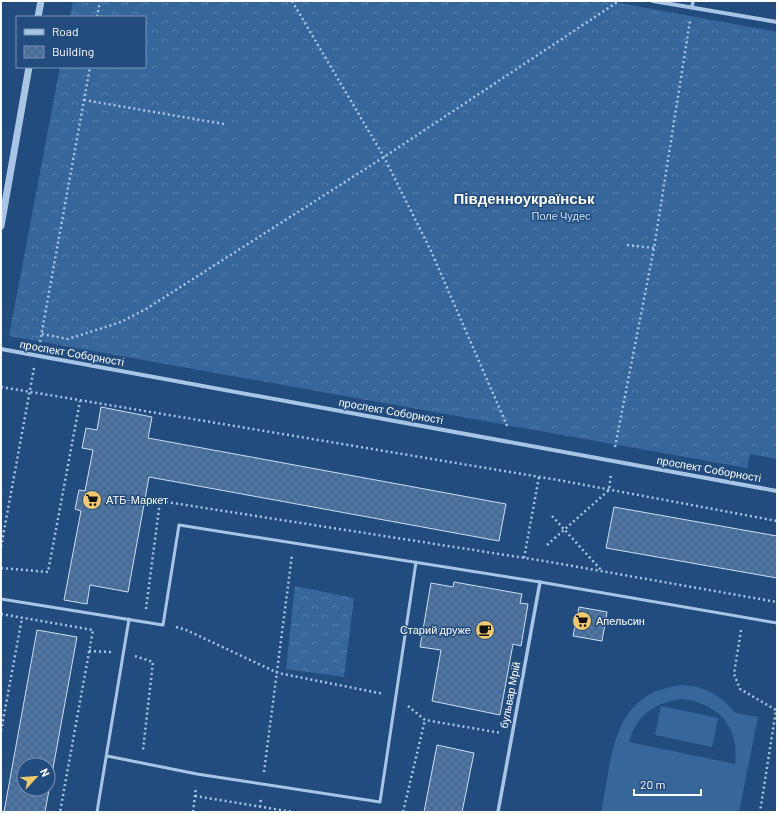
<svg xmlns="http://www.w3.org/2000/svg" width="778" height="813" font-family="Barlow,sans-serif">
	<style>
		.forest { fill: url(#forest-crowns) }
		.garden { fill: #37669b; fill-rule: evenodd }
		.building { fill: url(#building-cross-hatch); stroke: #cbdff5; fill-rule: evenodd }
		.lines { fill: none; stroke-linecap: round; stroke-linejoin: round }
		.path { stroke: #a8c5e6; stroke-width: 2.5; stroke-dasharray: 2 3; stroke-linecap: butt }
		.service { stroke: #a8c5e6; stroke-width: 3 }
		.pedestrian { stroke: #a8c5e6; stroke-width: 3.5 }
		.minor { stroke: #a8c5e6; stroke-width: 4 }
		.tertiary { stroke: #a8c5e6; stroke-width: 7 }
		.labels { text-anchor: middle; stroke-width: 3; stroke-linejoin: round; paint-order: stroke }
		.park-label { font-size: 11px; fill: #cbdff5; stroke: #234c7e }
		.street-label { font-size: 11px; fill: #fff; stroke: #234c7e }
		.poi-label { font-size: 11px; fill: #fff; stroke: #234c7e; text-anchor: start }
		.district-label { font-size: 15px; font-weight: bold; fill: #fff; stroke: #234c7e }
	</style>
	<defs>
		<pattern id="forest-crowns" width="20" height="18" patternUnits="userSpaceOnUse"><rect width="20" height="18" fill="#37669b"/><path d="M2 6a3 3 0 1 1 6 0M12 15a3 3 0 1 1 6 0" fill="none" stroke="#557daa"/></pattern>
		<pattern id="building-cross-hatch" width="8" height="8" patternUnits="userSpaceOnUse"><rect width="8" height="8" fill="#4b76a7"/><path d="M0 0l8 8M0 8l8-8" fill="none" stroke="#4c5f75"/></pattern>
	</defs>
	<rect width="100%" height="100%" fill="#234c7e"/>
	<!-- forest -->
	<path class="forest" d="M73 1H609L777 32V459L750 454 747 468 9 336 60 67H145V17H70Z
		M295 586 354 598 344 677 286 669Z"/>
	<!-- garden -->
	<path class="garden" d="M681 685 697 687 711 692 723 700 736 713 758 717 739 812H601C613 756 610 694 681 685ZM682 699C718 703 740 727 735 764L629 742C636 716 655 702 682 699Z
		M661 706 718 718 712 747 655 735Z"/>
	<!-- building -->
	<path class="building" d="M101 407 152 417 148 438 506 504 499 541 149 477 128 592 90 585 87 604 64 600 81 511 75 509 79 490 85 491 93 450 82 448 86 428 97 430Z
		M614 507 777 536V578L606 548Z
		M454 582 522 594 520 603 528 604 521 646 513 644 500 715 432 701 441 650 420 647 431 583 453 587Z
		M579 607 607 612 602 641 573 636Z
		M37 630 77 637 45 812H4ZM24 765H48V789H24Z
		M437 745 474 753 462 812H424Z"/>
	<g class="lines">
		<!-- path -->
		<path class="path" d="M292 1 384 157 431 251 508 428
			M97 17 100 1
			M84 100 224 124
			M627 245 654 248
			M42 334 68 339 121 322 146 309 384 157 619 1
			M40 342 90 67
			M1 387 558 480 777 521
			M615 447 654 248 690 21
			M552 516 602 571
			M547 545 609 490 611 474
			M1 547 34 368
			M524 558 539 477
			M1 568 48 572 80 401
			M146 609 160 501 544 561 777 602
			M1 614 93 630 60 812
			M176 627 184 629 278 673 384 694
			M741 630 734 674 740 689 776 710 760 812
			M89 651 111 652
			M135 656 153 662 143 750
			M408 706 425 720 501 733
			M1 731 22 618
			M264 772 292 555
			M195 796 293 812
			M260 807 261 797
			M193 812 196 787
			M403 812 425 720"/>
		<!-- service -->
		<path class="service" d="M1 599 163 625 179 525 540 582 777 623
			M107 756 197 774 380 802 416 562
			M97 812 129 619"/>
		<!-- pedestrian -->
		<path class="pedestrian" d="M692 7 693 1
			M498 812 540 582"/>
		<!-- minor -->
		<path class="minor" d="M653 1 777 22
			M1 349 777 491"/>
		<!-- tertiary -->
		<path class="tertiary" d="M38 17 41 1
			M1 226 29 67"/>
	</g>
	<!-- icons -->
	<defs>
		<g id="supermarket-disc" transform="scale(1)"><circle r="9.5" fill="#f1c86c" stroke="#234c7e"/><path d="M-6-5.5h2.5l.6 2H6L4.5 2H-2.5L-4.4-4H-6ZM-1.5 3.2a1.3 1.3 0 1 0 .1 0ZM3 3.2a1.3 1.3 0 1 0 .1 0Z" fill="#111"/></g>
		<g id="cafe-disc" transform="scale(1)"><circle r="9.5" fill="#f1c86c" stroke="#234c7e"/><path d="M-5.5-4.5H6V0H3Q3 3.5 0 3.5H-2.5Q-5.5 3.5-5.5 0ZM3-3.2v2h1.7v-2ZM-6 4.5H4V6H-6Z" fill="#111"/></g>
	</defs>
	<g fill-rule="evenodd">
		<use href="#supermarket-disc" x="92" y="500"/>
		<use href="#supermarket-disc" x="582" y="621"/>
		<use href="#cafe-disc" x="485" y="630"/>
	</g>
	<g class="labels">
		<!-- park labels -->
		<g class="park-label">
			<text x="561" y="220">Поле Чудес</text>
		</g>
		<!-- street labels -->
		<g class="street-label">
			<text transform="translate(72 353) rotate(10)" y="4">проспект Соборності</text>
			<text transform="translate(391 411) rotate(10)" y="4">проспект Соборності</text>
			<text transform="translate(709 469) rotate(10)" y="4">проспект Соборності</text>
			<text transform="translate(510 695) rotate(-79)" y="4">бульвар Мрій</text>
		</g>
		<!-- poi labels -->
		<g class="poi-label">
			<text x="106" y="504">АТБ-Маркет</text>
			<text x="596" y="625">Апельсин</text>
			<text x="471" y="634" text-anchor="end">Старий друже</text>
		</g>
		<!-- district labels -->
		<g class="district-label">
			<text x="524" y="204">Південноукраїнськ</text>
		</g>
	</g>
	<!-- border -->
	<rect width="778" height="813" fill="none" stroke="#ffffff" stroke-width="4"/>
	<!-- legend -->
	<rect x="16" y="16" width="130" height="52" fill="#234c7e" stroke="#7b94b2"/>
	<rect x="24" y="29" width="20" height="6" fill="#a8c5e6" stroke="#7b94b2"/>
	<text x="52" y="36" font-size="12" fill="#ffffff">Road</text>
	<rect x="24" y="46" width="20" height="12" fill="url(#building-cross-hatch)" stroke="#7b94b2"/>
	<text x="52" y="56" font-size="12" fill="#ffffff">Building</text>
	<!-- north arrow -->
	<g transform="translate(36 777) rotate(64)"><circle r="19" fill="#234c7e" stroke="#7b94b2"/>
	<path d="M0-3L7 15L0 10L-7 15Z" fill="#f1c86c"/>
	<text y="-6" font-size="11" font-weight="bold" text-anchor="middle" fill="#ffffff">N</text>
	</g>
	<!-- scale -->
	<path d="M634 789v6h67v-6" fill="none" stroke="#ffffff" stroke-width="2"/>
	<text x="640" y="789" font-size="12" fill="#ffffff" stroke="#234c7e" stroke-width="3" paint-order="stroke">20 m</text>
</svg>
